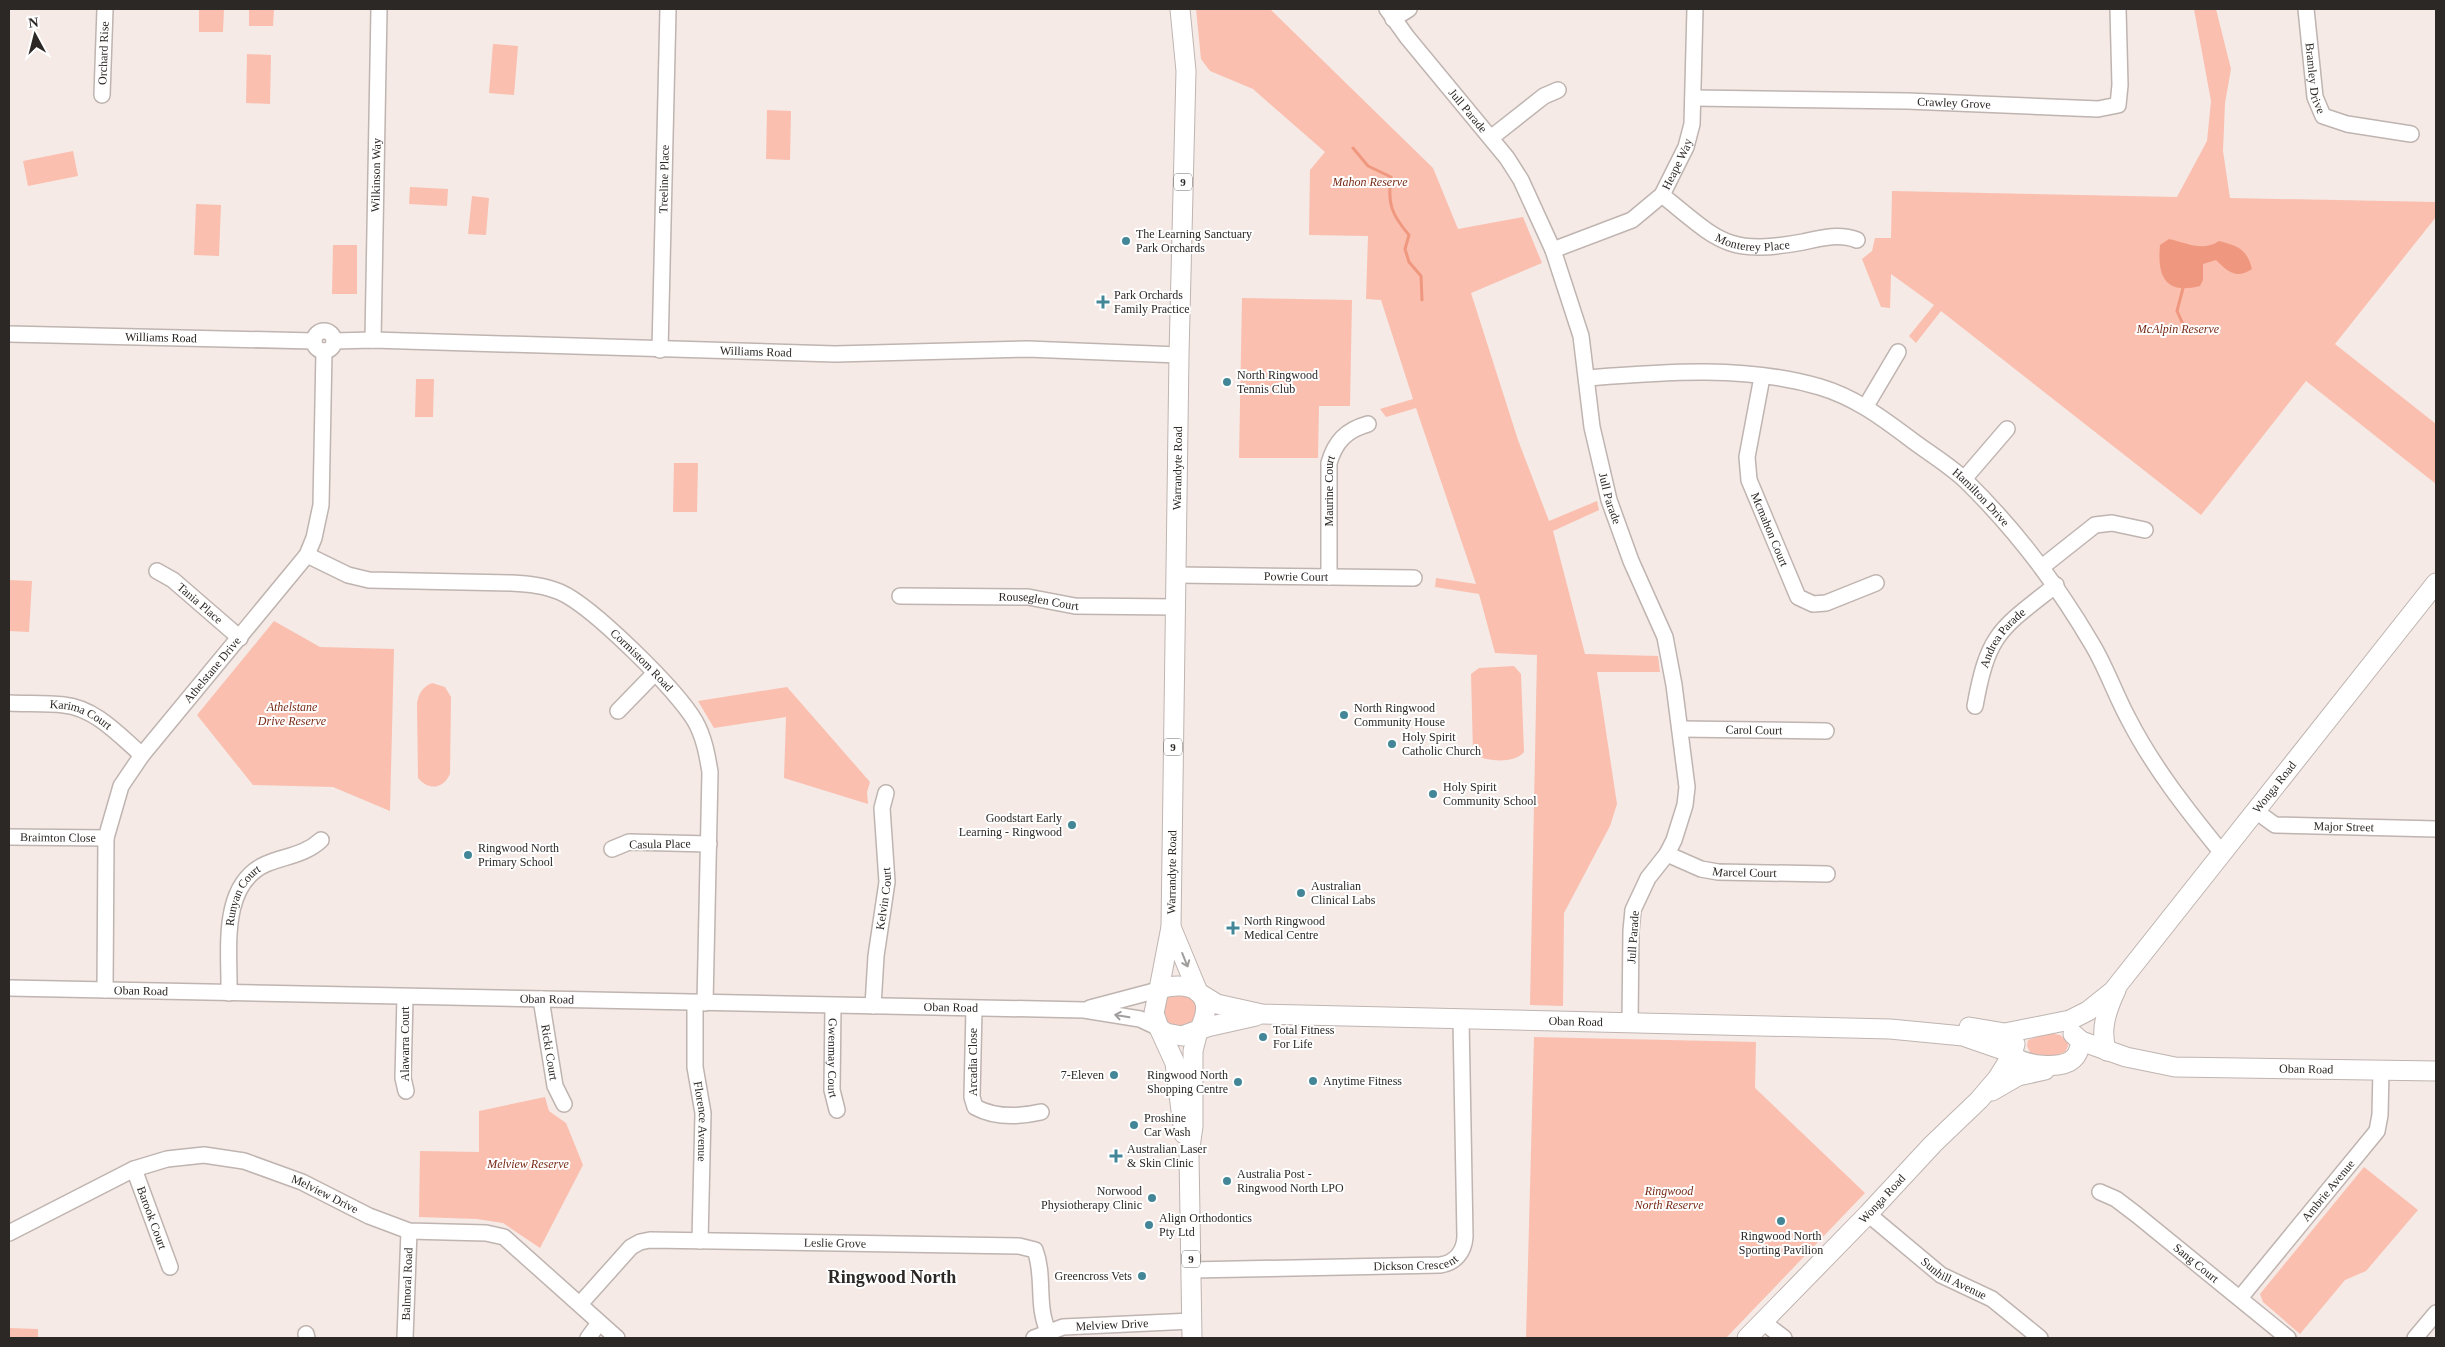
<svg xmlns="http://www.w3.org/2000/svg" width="2445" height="1347" font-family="Georgia,serif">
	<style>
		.green { fill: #fabfaf }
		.water { fill: #f0987f }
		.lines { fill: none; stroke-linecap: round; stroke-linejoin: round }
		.stream { stroke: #f0987f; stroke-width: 3 }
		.minor-casing { stroke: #bfb4b0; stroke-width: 18 }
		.major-casing { stroke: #bfb4b0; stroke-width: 21 }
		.minor { stroke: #fff; stroke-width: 15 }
		.major { stroke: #fff; stroke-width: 19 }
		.oneway { stroke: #a09e9d }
		.poi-dot { fill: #438697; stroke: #fff; stroke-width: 2 }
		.labels { text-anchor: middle; stroke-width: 4; stroke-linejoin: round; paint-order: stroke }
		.shield { fill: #fff; stroke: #6b6867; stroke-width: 1 }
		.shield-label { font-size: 11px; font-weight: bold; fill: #2c2826 }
		.street-label { font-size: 12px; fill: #2c2826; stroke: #fff }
		.park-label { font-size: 12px; font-style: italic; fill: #782a15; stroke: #fff }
		.poi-label { font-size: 12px; fill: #2c2826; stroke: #fff; text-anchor: start }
		.district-label { font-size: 18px; font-weight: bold; fill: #2c2826; stroke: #fff }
	</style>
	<rect width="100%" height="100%" fill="#f5eae6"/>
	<!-- green -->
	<path class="green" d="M199 9H224L223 32H199Z
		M249 9H274L273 26H249Z
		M1196 9H1270L1433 168 1458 229 1523 217 1542 263 1471 293 1518 440 1549 521 1597 501 1599 510 1553 531 1585 654 1658 656 1660 672H1597L1617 804 1610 826 1564 913 1563 1006 1530 1005 1537 655 1495 653 1479 594 1435 587 1436 578 1476 584 1416 408 1386 417 1380 409 1413 399 1381 300 1366 299 1368 236 1309 235 1310 170 1325 152 1253 89 1210 71 1201 59Z
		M2194 9H2216L2231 69 2225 103 2223 151 2230 198 2436 202V217L2335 344 2436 424V484L2306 381 2201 515 1941 311 1916 343 1909 336 1934 305 1891 274 1890 308 1881 307 1862 259 1872 251 1875 238H1891L1892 191 2177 197 2207 141 2211 101Z
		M493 44 518 46 514 95 489 93Z
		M247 54 271 55 270 104 246 103Z
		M767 110 791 111 790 160 766 159Z
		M73 151 78 176 28 186 23 161Z
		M410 187 448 189 447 206 409 204Z
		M472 196 489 198 486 235 468 234Z
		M196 204 221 205 219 256 194 255Z
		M333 245H357V294H332Z
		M1242 298 1352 300 1350 406H1319L1318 458H1239Z
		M416 379H434L433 417H415Z
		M674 463H698L697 512H673Z
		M9 580 32 581 29 632 9 631Z
		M274 621 320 647 394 649 390 811 333 787 253 785 197 715Z
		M1514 666 1521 674 1524 752C1515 764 1483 762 1473 753L1471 674 1479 668Z
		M432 683 445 687 451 697 450 774C443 789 429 791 418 778L417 703C419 692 423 687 432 683Z
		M787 687 870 782 867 792 868 804 784 778 786 717 714 728 698 701Z
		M1170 993 1194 997 1198 1017 1187 1028 1165 1024 1162 1002Z
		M2050 1033 2060 1035 2068 1041V1046L2065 1052 2048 1059 2032 1056 2027 1046 2028 1040Z
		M1534 1037 1756 1042 1755 1088 1865 1193 1726 1338H1526Z
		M545 1097 549 1111 566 1123 583 1165 540 1248 503 1223 477 1219 419 1217 420 1151 479 1152V1111Z
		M2364 1167 2418 1210 2366 1271 2345 1280 2300 1334 2263 1302 2260 1294Z
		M9 1328 38 1329V1338H9Z"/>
	<!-- water -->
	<path class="water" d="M2169 239C2187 243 2203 252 2219 241 2238 246 2247 249 2252 269 2236 280 2227 271 2216 260L2203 264V280L2200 286C2165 295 2157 276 2160 245Z"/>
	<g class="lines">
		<!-- stream -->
		<path class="stream" d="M1353 148 1368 166 1391 177C1387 204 1392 215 1409 235L1405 249 1409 262 1421 276 1422 300
			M2183 288 2177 311 2186 331"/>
		<!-- minor casing -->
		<g class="minor-casing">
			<g id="minor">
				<path id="s1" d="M1387 9 1407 37 1507 158 1521 180 1553 250 1581 336 1592 427 1609 500 1631 561 1665 637 1674 685 1687 787 1685 805 1674 840 1667 854 1648 878 1633 910 1631 931 1630 1023"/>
				<path id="s2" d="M2306 9 2315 97 2323 116 2347 124 2411 134"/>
				<path d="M1393 19 1409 9"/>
				<path id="s3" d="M102 95 105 9"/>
				<path id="s4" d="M1693 98 1907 101 2098 109 2118 105 2120 85 2118 9"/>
				<path d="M1492 137 1544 96 1558 90"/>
				<path id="s5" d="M1662 195C1719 241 1727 256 1803 242 1821 238 1839 233 1857 240"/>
				<path id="s6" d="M1553 250 1632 220 1662 195 1686 147 1692 124 1695 9"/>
				<circle cx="324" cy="341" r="10"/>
				<path id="s7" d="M9 334 314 341"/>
				<path id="s8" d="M373 340 379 9"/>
				<path id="s9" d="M334 341 373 340 835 354 1027 349 1179 355"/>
				<path id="s10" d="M660 350 668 9"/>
				<path id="s11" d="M1762 377 1747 457 1749 480 1798 597 1813 604 1826 603 1876 583"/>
				<path id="s12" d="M1587 378C1663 372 1745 365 1820 387 1854 397 1881 417 1909 438 1927 452 1948 464 1965 480 2015 529 2057 584 2092 644 2106 667 2115 694 2128 718 2153 767 2187 810 2222 853"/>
				<path d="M1866 406 1898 352"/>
				<path d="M1964 479 2007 429"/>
				<path id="s13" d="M307 555 348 575 369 580 511 583C527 584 544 585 560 592 592 606 677 690 695 721 704 737 707 754 710 772L705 1003"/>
				<path d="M2042 567 2095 525 2112 523 2145 530"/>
				<path id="s14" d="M157 571 173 580 240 638"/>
				<path id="s15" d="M1177 575 1414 578"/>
				<path id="s16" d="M1329 577V463C1335 442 1346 430 1368 424"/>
				<path id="s17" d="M900 596 1028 597 1075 606 1176 607"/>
				<path id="s18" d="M9 703C27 704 46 703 64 705 95 708 119 735 142 755"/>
				<path id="s19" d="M1975 706C1988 633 2000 629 2056 585"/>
				<path d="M618 711 654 674"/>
				<path id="s20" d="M1680 729 1826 731"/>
				<path id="s21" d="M2257 812 2275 825 2436 829"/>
				<path id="s22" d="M9 837 106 838"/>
				<path d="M612 849 629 842 709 844"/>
				<path id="s23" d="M1667 854 1701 869 1718 872 1827 874"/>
				<path id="s24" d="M9 988 1084 1010 1140 1019 1159 1028"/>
				<path id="s25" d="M105 990 106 838 121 786 142 755 307 555 314 538 321 505 324 351"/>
				<path id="s26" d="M229 993C230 952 219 885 266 864 285 856 305 855 321 840"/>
				<path d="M405 997 403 1078 406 1091"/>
				<path id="s27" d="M541 999 555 1086 564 1104"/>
				<path id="s28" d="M695 1003V1067L703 1113 700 1241"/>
				<path id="s29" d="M833 1006 832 1090 837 1110"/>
				<path id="s30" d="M873 1006 876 956 887 882 882 808 886 793"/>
				<path d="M1090 1008 1158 990"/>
				<path d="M974 1009 972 1097 975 1107C995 1118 1019 1117 1041 1112"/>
				<path id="s31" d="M134 1169 170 1267"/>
				<path id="s32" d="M2100 1192 2116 1199 2137 1215 2288 1338"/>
				<path id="s33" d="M1868 1214 1941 1275 1992 1299 2040 1338"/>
				<path id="s34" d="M9 1233 134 1169 167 1159 204 1155 244 1161 302 1182 369 1216 409 1231 486 1233 504 1237 617 1338"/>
				<path id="s35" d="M1191 1270 1440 1265C1455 1263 1464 1252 1465 1237L1461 1019"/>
				<path id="s36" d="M2240 1298 2377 1131 2380 1115 2381 1070"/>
				<path id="s37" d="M580 1304 631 1247 640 1242 650 1240 1019 1246 1035 1250C1045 1276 1036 1305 1048 1331"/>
				<path d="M1763 1322 1784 1338"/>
				<path d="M306 1334 307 1338"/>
				<path id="s38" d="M405 1338 409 1231"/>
				<path d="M588 1338 599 1323"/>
				<path id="s39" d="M1034 1338 1063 1327 1192 1321"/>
				<path d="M2415 1338 2436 1313"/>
			</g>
		</g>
		<!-- major casing -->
		<g class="major-casing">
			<g id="major">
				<path d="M1171 927 1198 992"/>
				<path id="s40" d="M1159 989 1171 927 1179 355 1186 71 1180 9"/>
				<path id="s41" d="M1199 993 1217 1004 1262 1014 1890 1029 1963 1036 2012 1053"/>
				<path id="s42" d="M1969 1027 2005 1033 2070 1020 2088 1011 2113 991 2436 583"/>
				<path d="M1159 1028 1175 1063 1184 1134"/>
				<path d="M1199 1030C1218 994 1192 979 1159 989L1154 1013 1159 1028 1166 1033 1182 1036 1207 1027 1256 1016"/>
				<path id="s43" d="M2081 1041 2126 1057 2175 1067 2436 1071"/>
				<path d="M2015 1044 2012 1055C2024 1066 2061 1070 2073 1059 2078 1055 2080 1047 2081 1041L2073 1034"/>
				<path d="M2107 1051C2099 1031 2107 1009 2116 990"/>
				<path d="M1992 1091 2018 1076 2045 1070"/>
				<path d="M1192 1338 1189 1155 1193 1126V1051L1198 1031"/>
				<path id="s44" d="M1747 1338 1868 1214 1933 1144 1979 1100 1997 1079 2012 1055"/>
			</g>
		</g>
		<!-- minor -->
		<use href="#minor" class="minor"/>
		<!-- major -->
		<use href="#major" class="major"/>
	</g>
	<!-- one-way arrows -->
	<defs><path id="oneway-shaft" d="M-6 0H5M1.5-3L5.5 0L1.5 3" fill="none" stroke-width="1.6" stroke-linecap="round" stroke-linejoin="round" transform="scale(1.25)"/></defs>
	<g class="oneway">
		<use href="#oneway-shaft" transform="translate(1185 960) rotate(68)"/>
		<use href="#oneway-shaft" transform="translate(1122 1016) rotate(-170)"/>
	</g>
	<!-- markers -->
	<g class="poi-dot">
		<circle cx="1126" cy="241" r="5"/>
		<path d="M1100.5 294.5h5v5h5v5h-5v5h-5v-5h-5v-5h5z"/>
		<circle cx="1227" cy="382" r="5"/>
		<circle cx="1344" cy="715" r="5"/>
		<circle cx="1392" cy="744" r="5"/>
		<circle cx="1433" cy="794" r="5"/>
		<circle cx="1072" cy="825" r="5"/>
		<circle cx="468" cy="855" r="5"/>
		<circle cx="1301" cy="893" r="5"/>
		<path d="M1230.5 920.5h5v5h5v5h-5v5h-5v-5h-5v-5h5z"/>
		<circle cx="1263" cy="1037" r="5"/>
		<circle cx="1114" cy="1075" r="5"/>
		<circle cx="1313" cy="1081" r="5"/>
		<circle cx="1238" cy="1082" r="5"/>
		<circle cx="1134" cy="1125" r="5"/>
		<path d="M1113.5 1148.5h5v5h5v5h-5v5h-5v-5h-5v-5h5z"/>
		<circle cx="1227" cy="1181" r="5"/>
		<circle cx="1152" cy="1198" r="5"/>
		<circle cx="1781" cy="1221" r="5"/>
		<circle cx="1149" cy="1225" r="5"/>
		<circle cx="1142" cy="1276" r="5"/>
	</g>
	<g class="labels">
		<!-- shield labels -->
		<g class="shield">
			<rect x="1174" y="173.5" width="18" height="17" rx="4"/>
			<rect x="1164" y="738.5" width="18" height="17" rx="4"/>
			<rect x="1182" y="1250.5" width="18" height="17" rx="4"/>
		</g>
		<g class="shield-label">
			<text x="1183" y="186">9</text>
			<text x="1173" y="751">9</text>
			<text x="1191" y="1263">9</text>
		</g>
		<!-- street labels -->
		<g class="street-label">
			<text dy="4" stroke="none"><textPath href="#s3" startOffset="42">Orchard Rise</textPath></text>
			<text dy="4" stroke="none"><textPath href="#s2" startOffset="70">Bramley Drive</textPath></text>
			<text dy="4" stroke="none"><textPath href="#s4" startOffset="261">Crawley Grove</textPath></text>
			<text dy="4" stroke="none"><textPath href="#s1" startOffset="130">Jull Parade</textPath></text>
			<text dy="4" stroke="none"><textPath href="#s6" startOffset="158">Heape Way</textPath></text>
			<text dy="4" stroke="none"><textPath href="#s8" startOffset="165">Wilkinson Way</textPath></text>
			<text dy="4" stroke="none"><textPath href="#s10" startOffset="171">Treeline Place</textPath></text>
			<text dy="4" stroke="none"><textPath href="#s5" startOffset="106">Monterey Place</textPath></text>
			<text dy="4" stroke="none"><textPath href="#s7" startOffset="152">Williams Road</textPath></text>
			<text dy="4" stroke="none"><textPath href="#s9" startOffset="422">Williams Road</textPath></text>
			<text dy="4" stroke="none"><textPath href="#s40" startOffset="522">Warrandyte Road</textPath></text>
			<text dy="4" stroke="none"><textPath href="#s16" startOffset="86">Maurine Court</textPath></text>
			<text dy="4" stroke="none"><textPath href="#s1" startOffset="550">Jull Parade</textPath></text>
			<text dy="4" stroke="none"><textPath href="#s12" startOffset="431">Hamilton Drive</textPath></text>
			<text dy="4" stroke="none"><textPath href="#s11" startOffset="158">Mcmahon Court</textPath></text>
			<text dy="4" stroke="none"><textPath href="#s15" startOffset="119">Powrie Court</textPath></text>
			<text dy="4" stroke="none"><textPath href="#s17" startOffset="139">Rouseglen Court</textPath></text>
			<text dy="4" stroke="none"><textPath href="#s14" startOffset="54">Tania Place</textPath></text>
			<text dy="4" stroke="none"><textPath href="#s19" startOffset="75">Andrea Parade</textPath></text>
			<text dy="4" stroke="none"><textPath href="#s13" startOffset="366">Cormistom Road</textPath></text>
			<text dy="4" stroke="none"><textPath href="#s25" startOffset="354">Athelstane Drive</textPath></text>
			<text dy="4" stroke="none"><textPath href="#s18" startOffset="74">Karima Court</textPath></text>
			<text dy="4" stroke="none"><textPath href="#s20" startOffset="74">Carol Court</textPath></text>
			<text dy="4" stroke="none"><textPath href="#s42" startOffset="415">Wonga Road</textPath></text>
			<text dy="4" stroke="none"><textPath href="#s21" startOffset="91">Major Street</textPath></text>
			<text dy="4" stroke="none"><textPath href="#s22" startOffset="49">Braimton Close</textPath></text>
			<text transform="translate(660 844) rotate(-1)" y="4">Casula Place</text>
			<text dy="4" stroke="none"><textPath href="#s23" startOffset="81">Marcel Court</textPath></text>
			<text dy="4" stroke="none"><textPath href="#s40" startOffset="118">Warrandyte Road</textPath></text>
			<text dy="4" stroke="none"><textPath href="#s26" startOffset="101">Runyan Court</textPath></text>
			<text dy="4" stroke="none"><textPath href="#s30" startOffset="108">Kelvin Court</textPath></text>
			<text transform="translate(1633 937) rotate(-86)" y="4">Jull Parade</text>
			<text dy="4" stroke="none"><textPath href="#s24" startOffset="132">Oban Road</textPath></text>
			<text dy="4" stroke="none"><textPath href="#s24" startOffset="538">Oban Road</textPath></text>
			<text dy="4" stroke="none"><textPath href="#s24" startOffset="942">Oban Road</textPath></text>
			<text dy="4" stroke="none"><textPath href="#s41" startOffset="381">Oban Road</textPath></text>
			<text transform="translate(405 1044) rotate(-90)" y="4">Alawarra Court</text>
			<text dy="4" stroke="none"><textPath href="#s27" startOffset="54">Ricki Court</textPath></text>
			<text dy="4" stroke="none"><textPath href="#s29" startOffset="52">Gwenmay Court</textPath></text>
			<text transform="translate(973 1062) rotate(-90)" y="4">Arcadia Close</text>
			<text dy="4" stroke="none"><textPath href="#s43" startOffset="229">Oban Road</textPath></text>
			<text dy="4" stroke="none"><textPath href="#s28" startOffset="119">Florence Avenue</textPath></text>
			<text dy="4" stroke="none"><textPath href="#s36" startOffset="139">Ambrie Avenue</textPath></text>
			<text dy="4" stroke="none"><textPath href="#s34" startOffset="340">Melview Drive</textPath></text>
			<text dy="4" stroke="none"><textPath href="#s44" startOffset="194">Wonga Road</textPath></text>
			<text dy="4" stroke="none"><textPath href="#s31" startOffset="52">Barook Court</textPath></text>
			<text dy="4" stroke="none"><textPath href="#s37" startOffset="282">Leslie Grove</textPath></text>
			<text dy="4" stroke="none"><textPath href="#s35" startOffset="225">Dickson Crescent</textPath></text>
			<text dy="4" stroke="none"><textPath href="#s32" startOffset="120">Sang Court</textPath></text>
			<text dy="4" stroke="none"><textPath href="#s33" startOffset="108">Sunhill Avenue</textPath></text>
			<text dy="4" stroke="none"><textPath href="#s38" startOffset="54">Balmoral Road</textPath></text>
			<text dy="4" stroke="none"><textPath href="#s39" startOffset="80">Melview Drive</textPath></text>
		</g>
		<!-- park labels -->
		<g class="park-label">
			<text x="1370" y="186">Mahon Reserve</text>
			<text x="2178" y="333">McAlpin Reserve</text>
			<text x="292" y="711">Athelstane<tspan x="292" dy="14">Drive Reserve</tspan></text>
			<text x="528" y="1168">Melview Reserve</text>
			<text x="1669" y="1195">Ringwood<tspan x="1669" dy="14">North Reserve</tspan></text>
		</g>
		<!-- poi labels -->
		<g class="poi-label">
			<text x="1136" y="238">The Learning Sanctuary<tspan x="1136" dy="14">Park Orchards</tspan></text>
			<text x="1114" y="299">Park Orchards<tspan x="1114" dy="14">Family Practice</tspan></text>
			<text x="1237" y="379">North Ringwood<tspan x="1237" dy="14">Tennis Club</tspan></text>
			<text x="1354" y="712">North Ringwood<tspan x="1354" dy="14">Community House</tspan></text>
			<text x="1402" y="741">Holy Spirit<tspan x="1402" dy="14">Catholic Church</tspan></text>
			<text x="1443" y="791">Holy Spirit<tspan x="1443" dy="14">Community School</tspan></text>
			<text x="1062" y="822" text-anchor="end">Goodstart Early<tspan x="1062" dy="14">Learning - Ringwood</tspan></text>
			<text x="478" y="852">Ringwood North<tspan x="478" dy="14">Primary School</tspan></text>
			<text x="1311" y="890">Australian<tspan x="1311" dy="14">Clinical Labs</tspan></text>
			<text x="1244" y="925">North Ringwood<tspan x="1244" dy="14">Medical Centre</tspan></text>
			<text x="1273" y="1034">Total Fitness<tspan x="1273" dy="14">For Life</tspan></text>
			<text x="1104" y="1079" text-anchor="end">7-Eleven</text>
			<text x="1228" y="1079" text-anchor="end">Ringwood North<tspan x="1228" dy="14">Shopping Centre</tspan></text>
			<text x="1323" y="1085">Anytime Fitness</text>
			<text x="1144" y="1122">Proshine<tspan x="1144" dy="14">Car Wash</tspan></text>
			<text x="1127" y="1153">Australian Laser<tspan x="1127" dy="14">&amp; Skin Clinic</tspan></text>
			<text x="1237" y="1178">Australia Post -<tspan x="1237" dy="14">Ringwood North LPO</tspan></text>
			<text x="1142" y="1195" text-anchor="end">Norwood<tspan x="1142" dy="14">Physiotherapy Clinic</tspan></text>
			<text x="1159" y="1222">Align Orthodontics<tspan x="1159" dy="14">Pty Ltd</tspan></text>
			<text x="1781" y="1240" text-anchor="middle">Ringwood North<tspan x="1781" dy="14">Sporting Pavilion</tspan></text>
			<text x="1132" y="1280" text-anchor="end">Greencross Vets</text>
		</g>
		<!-- district labels -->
		<g class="district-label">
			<text x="892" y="1283">Ringwood North</text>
		</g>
	</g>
	<!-- border -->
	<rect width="2445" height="1347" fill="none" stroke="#2c2826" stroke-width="20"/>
	<!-- north arrow -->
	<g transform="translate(35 35) rotate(353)" stroke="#ffffff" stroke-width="4" paint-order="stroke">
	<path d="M0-4L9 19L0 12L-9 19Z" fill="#2c2826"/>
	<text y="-8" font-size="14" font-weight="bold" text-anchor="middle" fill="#2c2826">N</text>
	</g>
</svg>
